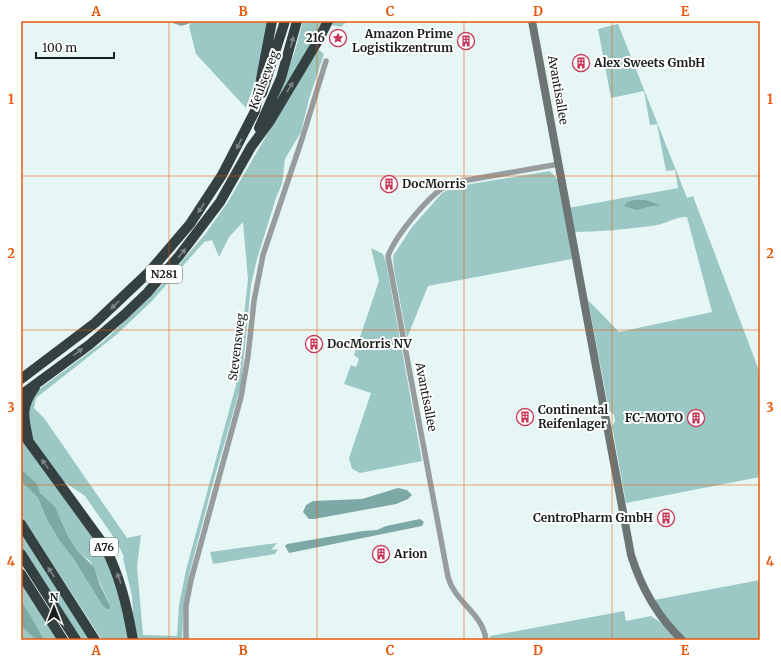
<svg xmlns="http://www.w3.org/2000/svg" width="781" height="661" font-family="Merriweather,serif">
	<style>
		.green { fill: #9bc8c5; fill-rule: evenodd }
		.water { fill: #7ca8a5 }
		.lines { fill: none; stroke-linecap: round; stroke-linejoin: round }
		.street { stroke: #979d9d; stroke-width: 5.5 }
		.secondary { stroke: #6c7574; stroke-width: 8 }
		.highway { stroke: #344140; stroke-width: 10 }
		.oneway { fill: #7b8483 }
		.grid { fill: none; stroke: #e8590c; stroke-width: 1; stroke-opacity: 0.55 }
		.labels { text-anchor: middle; stroke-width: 4; stroke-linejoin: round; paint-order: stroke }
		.shield { fill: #fff; stroke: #5e6262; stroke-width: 1 }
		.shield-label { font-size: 11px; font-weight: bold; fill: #191f1e }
		.poi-label { font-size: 12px; font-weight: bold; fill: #191f1e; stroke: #fff; text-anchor: start }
		.street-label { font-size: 12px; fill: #191f1e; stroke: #fff }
		.neatline { fill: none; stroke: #e8590c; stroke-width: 1.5 }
		.grid-label { font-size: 13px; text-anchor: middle; font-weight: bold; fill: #e8590c }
	</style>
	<rect width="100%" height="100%" fill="#e6f6f4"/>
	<!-- green -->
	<path class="green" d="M192 21H269L263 57 246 108 196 54 189 26Z
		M303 21H325L271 113 295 51Z
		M333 21H347L341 27 331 25Z
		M618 24 687 198 693 196 760 373V477L626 503 612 426 615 421 614 415 609 410 588 300 619 332 712 312 687 217C674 217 664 225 651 226 625 229 599 232 573 232L568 208 678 188 675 170 666 171 657 124 650 125 644 91 611 98 598 29Z
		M317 48 324 54 309 99 301 132 285 159 282 184 276 198 257 259 251 285 241 385 213 483 190 571 184 605 182 640H137L134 630 132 596 123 558 124 557 117 542 85 496 63 481 31 437 26 411 34 393 103 342 162 285 206 233 228 202ZM243 222 248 280 236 385 186 570 179 605 177 636 143 635 137 567 141 535 127 538 44 418 34 408 36 398 116 335 152 301 204 242 212 240 219 257 229 237Z
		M550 171 558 180 572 259 428 286 407 338 394 270 393 256 412 227 443 192 459 186Z
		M371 248 383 254 386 262 422 461 360 473 352 469 349 458 371 393 344 384 351 365 356 367 359 359 354 355 379 281Z
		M21 437 102 549 114 569 130 640H102L21 515V481L38 498 47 520 59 540 73 558 102 605 110 606 91 562 77 550 68 536 61 520 40 493 36 484 21 469Z
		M21 528 92 640H81L21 546Z
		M277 543 271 550 278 549 275 554 213 564 210 552Z
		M760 580V640H686L666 618 654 600Z
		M21 581 59 640H43L21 600Z
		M624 611 626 621 651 616 660 622 676 640H491L490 636Z
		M21 626 36 640H21Z"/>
	<!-- water -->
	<path class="water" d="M635 200H646L661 206H651L637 210 624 206 627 202Z
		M21 469 37 484 40 493 55 507 68 536 77 550 94 567 100 585 110 606V609H107L102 605 73 558 59 540 47 520 38 498 21 481Z
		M398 488 407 490 412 495 408 499 396 504 314 519H309L303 512 306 505 313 501 362 499Z
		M420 519 424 522 422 526 289 553 285 546 287 544 363 531 377 530 386 526Z
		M21 600 43 638V640H36L21 626Z"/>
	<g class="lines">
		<!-- street -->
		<path class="street" d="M175 21 181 23 188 21
			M186 640V606L191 580 241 397 248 356 254 301 263 255 302 139 326 61
			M486 640C483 613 455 603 448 577L388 256C396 235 431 192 451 183L559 164"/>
		<!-- secondary -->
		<path class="secondary" d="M532 21 631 555C641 587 658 617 682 640"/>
		<!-- highway -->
		<path class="highway" d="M262 93 285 21
			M259 128 281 78 297 21
			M21 379 95 323 149 272 190 224 222 175 255 111 272 21
			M21 395 89 345 124 315 147 293 179 256 220 202 251 147 270 121 319 39 328 21
			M21 431 104 545C120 576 127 606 133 640
			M28 438C23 415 21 407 35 387
			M21 524 95 640
			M21 554 76 640
			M21 574 63 640"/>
	</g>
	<!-- one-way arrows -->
	<defs><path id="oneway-solid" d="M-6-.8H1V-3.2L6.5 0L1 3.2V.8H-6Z"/></defs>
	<g class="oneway">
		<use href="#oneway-solid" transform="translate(292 42) rotate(-75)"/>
		<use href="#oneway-solid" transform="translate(290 87) rotate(-59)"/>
		<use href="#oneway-solid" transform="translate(239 144) rotate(116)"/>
		<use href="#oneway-solid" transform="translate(201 208) rotate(124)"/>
		<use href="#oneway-solid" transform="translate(182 253) rotate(-51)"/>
		<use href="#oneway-solid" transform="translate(115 305) rotate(137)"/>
		<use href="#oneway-solid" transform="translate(78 352) rotate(-37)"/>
		<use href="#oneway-solid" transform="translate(45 464) rotate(-126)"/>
		<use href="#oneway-solid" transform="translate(51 572) rotate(-123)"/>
		<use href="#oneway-solid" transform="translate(119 578) rotate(-110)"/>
	</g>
	<!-- grid -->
	<path class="grid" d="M169 21V640M317 21V640M464 21V640M612 21V640M21 176H760M21 330H760M21 485H760"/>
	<!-- icons -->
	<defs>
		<g id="sight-ring" transform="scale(0.9)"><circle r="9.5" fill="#fff" stroke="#c83858" stroke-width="1.5"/><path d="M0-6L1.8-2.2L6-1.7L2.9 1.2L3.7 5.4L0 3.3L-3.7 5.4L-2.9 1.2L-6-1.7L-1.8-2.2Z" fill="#c83858"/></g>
		<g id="building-ring" transform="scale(0.9)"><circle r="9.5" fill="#fff" stroke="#c83858" stroke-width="1.5"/><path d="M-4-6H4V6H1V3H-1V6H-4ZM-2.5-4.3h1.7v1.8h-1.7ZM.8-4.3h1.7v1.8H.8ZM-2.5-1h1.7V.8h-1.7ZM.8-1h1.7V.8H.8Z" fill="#c83858"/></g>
	</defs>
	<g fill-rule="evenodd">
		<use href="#sight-ring" x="338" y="38"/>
		<use href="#building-ring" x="466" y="41"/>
		<use href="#building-ring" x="581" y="63"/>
		<use href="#building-ring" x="389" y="184"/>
		<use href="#building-ring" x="314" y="344"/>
		<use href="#building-ring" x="525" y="417"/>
		<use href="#building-ring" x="696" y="418"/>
		<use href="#building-ring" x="666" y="518"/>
		<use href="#building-ring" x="381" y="554"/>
	</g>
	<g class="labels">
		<!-- shield labels -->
		<g class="shield">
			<rect x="146" y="265" width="36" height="18" rx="3"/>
			<rect x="90" y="538" width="28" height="18" rx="3"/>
		</g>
		<g class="shield-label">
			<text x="164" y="278">N281</text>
			<text x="104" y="551">A76</text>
		</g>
		<!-- poi labels -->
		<g class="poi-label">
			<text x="453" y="38" text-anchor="end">Amazon Prime<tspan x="453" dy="14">Logistikzentrum</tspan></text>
			<text x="325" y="42" text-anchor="end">216</text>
			<text x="594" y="67">Alex Sweets GmbH</text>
			<text x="402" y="188">DocMorris</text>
			<text x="327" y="348">DocMorris NV</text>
			<text x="538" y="414">Continental<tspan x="538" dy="14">Reifenlager</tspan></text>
			<text x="683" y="422" text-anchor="end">FC-MOTO</text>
			<text x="653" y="522" text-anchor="end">CentroPharm GmbH</text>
			<text x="394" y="558">Arion</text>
		</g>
		<!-- street labels -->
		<g class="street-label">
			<text transform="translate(264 80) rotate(-69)" y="4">Keulseweg</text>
			<text transform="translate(558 90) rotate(80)" y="4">Avantisallee</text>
			<text transform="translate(237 347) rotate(-83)" y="4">Stevensweg</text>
			<text transform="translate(426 397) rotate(79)" y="4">Avantisallee</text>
		</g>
	</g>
	<!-- border -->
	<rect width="781" height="661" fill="none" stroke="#ffffff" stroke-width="44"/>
	<!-- north arrow -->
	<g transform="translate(54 607)" stroke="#ffffff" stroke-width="3" paint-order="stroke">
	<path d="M0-3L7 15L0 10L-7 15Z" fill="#191f1e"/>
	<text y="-6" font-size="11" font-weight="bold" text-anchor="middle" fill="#191f1e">N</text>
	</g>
	<!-- scale -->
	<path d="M36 52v6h78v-6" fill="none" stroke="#191f1e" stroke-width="2"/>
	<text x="42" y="52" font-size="12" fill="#191f1e" stroke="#ffffff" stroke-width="3" paint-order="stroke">100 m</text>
	<rect x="22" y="22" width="737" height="617" class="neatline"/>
	<g class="grid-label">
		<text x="96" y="16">A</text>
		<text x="243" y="16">B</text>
		<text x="390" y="16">C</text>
		<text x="538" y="16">D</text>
		<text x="685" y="16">E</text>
		<text x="11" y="104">1</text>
		<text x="770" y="104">1</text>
		<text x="11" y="258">2</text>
		<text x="770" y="258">2</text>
		<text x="11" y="412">3</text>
		<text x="770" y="412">3</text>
		<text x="11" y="566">4</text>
		<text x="770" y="566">4</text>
		<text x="96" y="655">A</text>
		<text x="243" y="655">B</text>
		<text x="390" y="655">C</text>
		<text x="538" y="655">D</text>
		<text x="685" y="655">E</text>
	</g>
</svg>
